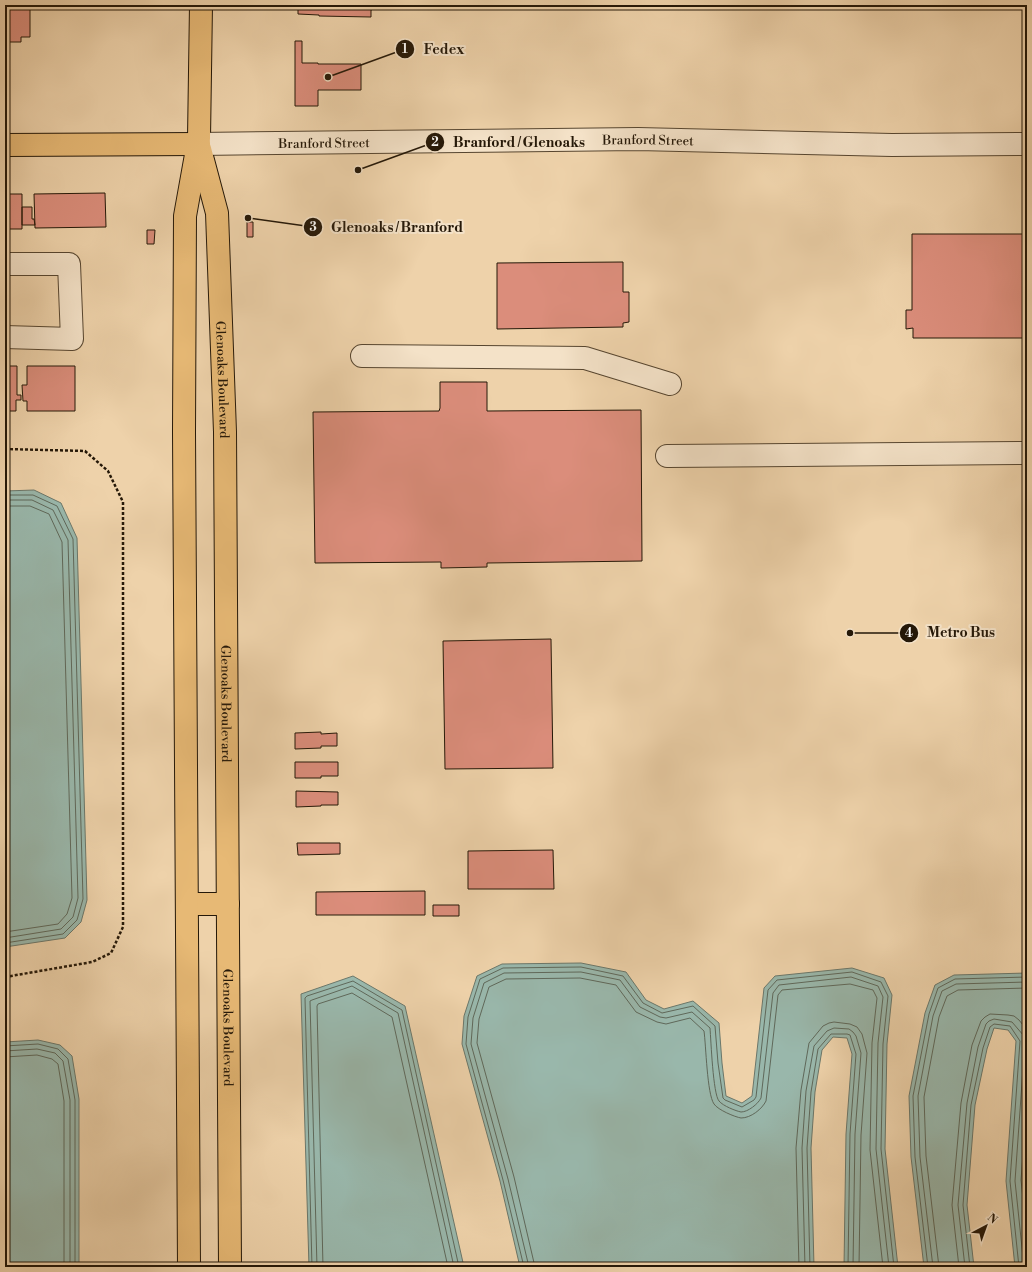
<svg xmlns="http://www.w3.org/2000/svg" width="1032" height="1272" font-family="'Libre Bodoni',serif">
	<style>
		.water { fill: #99b7ab; stroke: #6b776a }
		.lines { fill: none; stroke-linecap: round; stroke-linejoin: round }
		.shore { stroke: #5f685a; stroke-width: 1 }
		.building { fill: #db8d7b; stroke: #251808 }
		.minor-casing { stroke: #574630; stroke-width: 24 }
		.major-casing { stroke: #251808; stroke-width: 24 }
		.path { stroke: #251808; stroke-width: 2.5; stroke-dasharray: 3 2; stroke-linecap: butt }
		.minor { stroke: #f4e2c8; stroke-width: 22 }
		.major { stroke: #e7b975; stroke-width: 22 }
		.labels { text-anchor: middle; stroke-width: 4; stroke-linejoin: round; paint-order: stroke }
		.street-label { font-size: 13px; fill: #251808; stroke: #f4e2c8 }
		.leader { fill: none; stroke: #251808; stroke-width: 1.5 }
		.callout-dot { fill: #251808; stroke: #f4e2c8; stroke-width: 1.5 }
		.mark-label { font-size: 12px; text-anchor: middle; font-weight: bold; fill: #fff }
		.callout-label { font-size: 14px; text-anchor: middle; font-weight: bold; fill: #251808; stroke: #f4e2c8; stroke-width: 4; stroke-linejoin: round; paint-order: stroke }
	</style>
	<rect width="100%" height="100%" fill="#eed2aa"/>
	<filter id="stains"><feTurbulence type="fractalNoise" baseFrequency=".005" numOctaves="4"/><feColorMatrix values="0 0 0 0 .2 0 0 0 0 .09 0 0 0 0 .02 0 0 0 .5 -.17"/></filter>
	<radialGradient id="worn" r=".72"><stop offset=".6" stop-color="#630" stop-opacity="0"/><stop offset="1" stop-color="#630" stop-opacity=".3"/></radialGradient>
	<!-- water -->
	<path class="water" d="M34 490 61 503 77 538 87 900 81 922 65 938 5 947V491Z
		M581 963 626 972 646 1000 664 1009 693 1001 719 1023 722 1063 726 1096 742 1103 752 1096 764 988 775 976 852 968 884 978 892 995 887 1044 885 1149 898 1267H844L846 1134 852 1054 847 1038 833 1037 822 1050 815 1092 811 1148 814 1267H520L500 1181 462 1044 464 1016 477 976 502 964Z
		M1027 973V1267H1015L1006 1181 1016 1041 1008 1030 994 1028 987 1049 975 1105 967 1205 974 1267H924L911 1157 909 1096 925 1013 935 985 954 975Z
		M353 976 405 1006 464 1267H309L301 994Z
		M38 1040 60 1045 72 1056 79 1099V1267H5V1042Z"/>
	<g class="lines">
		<!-- shore -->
		<path class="shore" d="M5 495H33L57 506 73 539 83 899 77 920 63 934 5 943
			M5 500H32L53 510 68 540 78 898 73 917 61 929 5 938
			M5 506H30L49 514 62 542 72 898 67 914 58 924 5 932
			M5 1046 38 1044 58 1049 68 1059 75 1100V1267
			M5 1051 37 1049 55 1053 63 1061 70 1100V1267
			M5 1057 37 1055 52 1059 58 1064 64 1101V1267
			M1027 1104 1021 1180 1027 1235
			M312 1267 305 998 307 996 353 981 402 1010 459 1267
			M317 1267 310 1001 312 1000 352 986 398 1013 454 1267
			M323 1267 317 1006 318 1004 352 993 392 1017 448 1267
			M524 1267 503 1180 466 1044 468 1017 480 979 503 968 581 967 623 976 643 1003 662 1013 693 1006 715 1026 718 1063 723 1098 725 1100 742 1107 754 1100 756 1097 768 990 777 980 852 972 881 982 888 996 883 1044 881 1149 894 1267
			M529 1267 508 1179 471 1044 473 1018 484 983 504 973 581 972 620 980 640 1007 660 1017 666 1018 692 1012 710 1028C711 1041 713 1094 719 1101 723 1106 736 1111 741 1112 748 1112 758 1104 761 1098L773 993 779 985 851 977 878 986 883 997 878 1043 876 1149 889 1267
			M535 1267 514 1177 477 1043 479 1019 489 987 506 979 580 978 616 985 636 1012 657 1022 666 1024 690 1018 704 1031C706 1045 707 1094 714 1104 718 1110 735 1117 741 1118 751 1118 762 1109 766 1101L778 995 782 990 850 984 873 990 877 998 872 1043 870 1150 883 1267
			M799 1267 796 1148 801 1090 809 1043 823 1026 829 1023 834 1022 850 1024 857 1027 862 1034 867 1053 861 1135 859 1267
			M805 1267 802 1148 806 1091 814 1046 827 1031 834 1028 849 1029 853 1032 856 1036 861 1053 855 1134 853 1267
			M810 1267 807 1148 811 1092 818 1049 831 1034H847L850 1035 856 1054 850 1134 848 1267
			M928 1267 915 1157 913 1096 929 1014 938 988 955 979 1027 977
			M933 1267 920 1157 918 1096 933 1016 942 991 956 984 1027 982
			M939 1267 926 1156 924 1097 939 1017 947 996 958 990 1027 988
			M959 1267 952 1205 961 1103 972 1045 981 1021 985 1017 990 1014 1008 1015 1014 1016 1019 1020 1027 1030
			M965 1267 958 1205 967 1103 978 1047 986 1024 989 1021 994 1019 1012 1022 1024 1036 1025 1040 1015 1181 1024 1267
			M970 1267 963 1205 971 1105 983 1048 990 1027 994 1024 1010 1026 1020 1041 1010 1181 1019 1267"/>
	</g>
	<!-- building -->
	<path class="building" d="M5 5H30V37H21V42H9V44H5Z
		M295 5H374V9L371 10V17L319 16V15L298 14V9H295Z
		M939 5H1027V6L939 8Z
		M295 41H302V63H318V64H361V90H318V106H295Z
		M105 193 106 227 35 228 34 194Z
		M5 194H22V229H5Z
		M22 207H32V219H34L35 225H22Z
		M247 222H253V237H247Z
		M147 230H155L154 244H147Z
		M912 234H1027V338H913V328L906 329V310H912Z
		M623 262V292H629V322L623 323V327L497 329V263Z
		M5 366H17V395H21V400H16V411H5Z
		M27 366H75V411H27V401H23L22 385H27Z
		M440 382H487V411L641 410 642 561 487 563V567L441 568V562L315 563 313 412 439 411 440 408Z
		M551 639 553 768 445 769 443 641Z
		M321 732V734L337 733V746H321V748L295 749V733Z
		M295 762H338V776H321V778H295Z
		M296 791 338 792V805H321V806L296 807Z
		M297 843H340V854L298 855Z
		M553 850 554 889H468V851Z
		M425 891V915H316V892Z
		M433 905H459V916H433Z"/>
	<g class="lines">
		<!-- minor casing -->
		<g class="minor-casing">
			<g id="minor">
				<path id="s1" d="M199 144 638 139 892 145 1027 144"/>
				<path d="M5 264H69L72 339 5 337"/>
				<path d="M362 356 585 358 670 384"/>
				<path d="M667 456 1027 453"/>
			</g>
		</g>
		<!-- major casing -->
		<g class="major-casing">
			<g id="major">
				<path d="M5 145 199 144"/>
				<path id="s2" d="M200 149 217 213 225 432 230 1267"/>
				<path d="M187 904H228"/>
				<path d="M189 1267 184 432 185 216 199 138 201 5"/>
			</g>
		</g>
		<!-- path -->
		<path class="path" d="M5 449 85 451 108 471 123 502V927L111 953 92 962 5 977"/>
		<!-- minor -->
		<use href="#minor" class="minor"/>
		<!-- major -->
		<use href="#major" class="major"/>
	</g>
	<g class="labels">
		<!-- street labels -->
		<g class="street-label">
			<text dy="5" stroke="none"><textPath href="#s1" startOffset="449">Branford Street</textPath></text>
			<text dy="5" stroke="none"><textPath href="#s1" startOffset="125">Branford Street</textPath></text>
			<text dy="5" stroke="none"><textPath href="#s2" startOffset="233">Glenoaks Boulevard</textPath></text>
			<text dy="5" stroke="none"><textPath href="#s2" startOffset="557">Glenoaks Boulevard</textPath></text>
			<text dy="5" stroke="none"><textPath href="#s2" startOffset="881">Glenoaks Boulevard</textPath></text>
		</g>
	</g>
	<!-- callouts -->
	<path class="leader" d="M328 77L405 49M358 170L435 142M248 218L313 227M850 633L909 633"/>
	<g class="callout-dot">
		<circle cx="328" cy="77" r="4"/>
		<circle cx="358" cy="170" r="4"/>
		<circle cx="248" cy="218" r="4"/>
		<circle cx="850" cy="633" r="4"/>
		<circle cx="405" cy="49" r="10"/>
		<circle cx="435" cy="142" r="10"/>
		<circle cx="313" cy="227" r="10"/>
		<circle cx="909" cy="633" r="10"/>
	</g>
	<g class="mark-label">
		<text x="405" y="53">1</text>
		<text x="435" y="146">2</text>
		<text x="313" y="231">3</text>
		<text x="909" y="637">4</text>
	</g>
	<g class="callout-label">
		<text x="444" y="54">Fedex</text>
		<text x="519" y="147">Branford / Glenoaks</text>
		<text x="397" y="232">Glenoaks / Branford</text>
		<text x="961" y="637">Metro Bus</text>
	</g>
	<!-- margin -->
	<rect width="1032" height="1272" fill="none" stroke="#eed2aa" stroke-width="20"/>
	<rect x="6" y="6" width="1020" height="1260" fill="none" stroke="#251808" stroke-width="2"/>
	<rect x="10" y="10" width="1012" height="1252" fill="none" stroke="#251808"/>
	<!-- north arrow -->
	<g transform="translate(986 1226) rotate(41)" stroke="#f4e2c8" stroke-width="3" paint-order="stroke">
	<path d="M0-3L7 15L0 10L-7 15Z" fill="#251808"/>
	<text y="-6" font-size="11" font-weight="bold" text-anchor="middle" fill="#251808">N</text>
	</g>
	<rect width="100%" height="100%" filter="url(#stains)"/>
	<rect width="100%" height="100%" fill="url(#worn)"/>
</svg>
